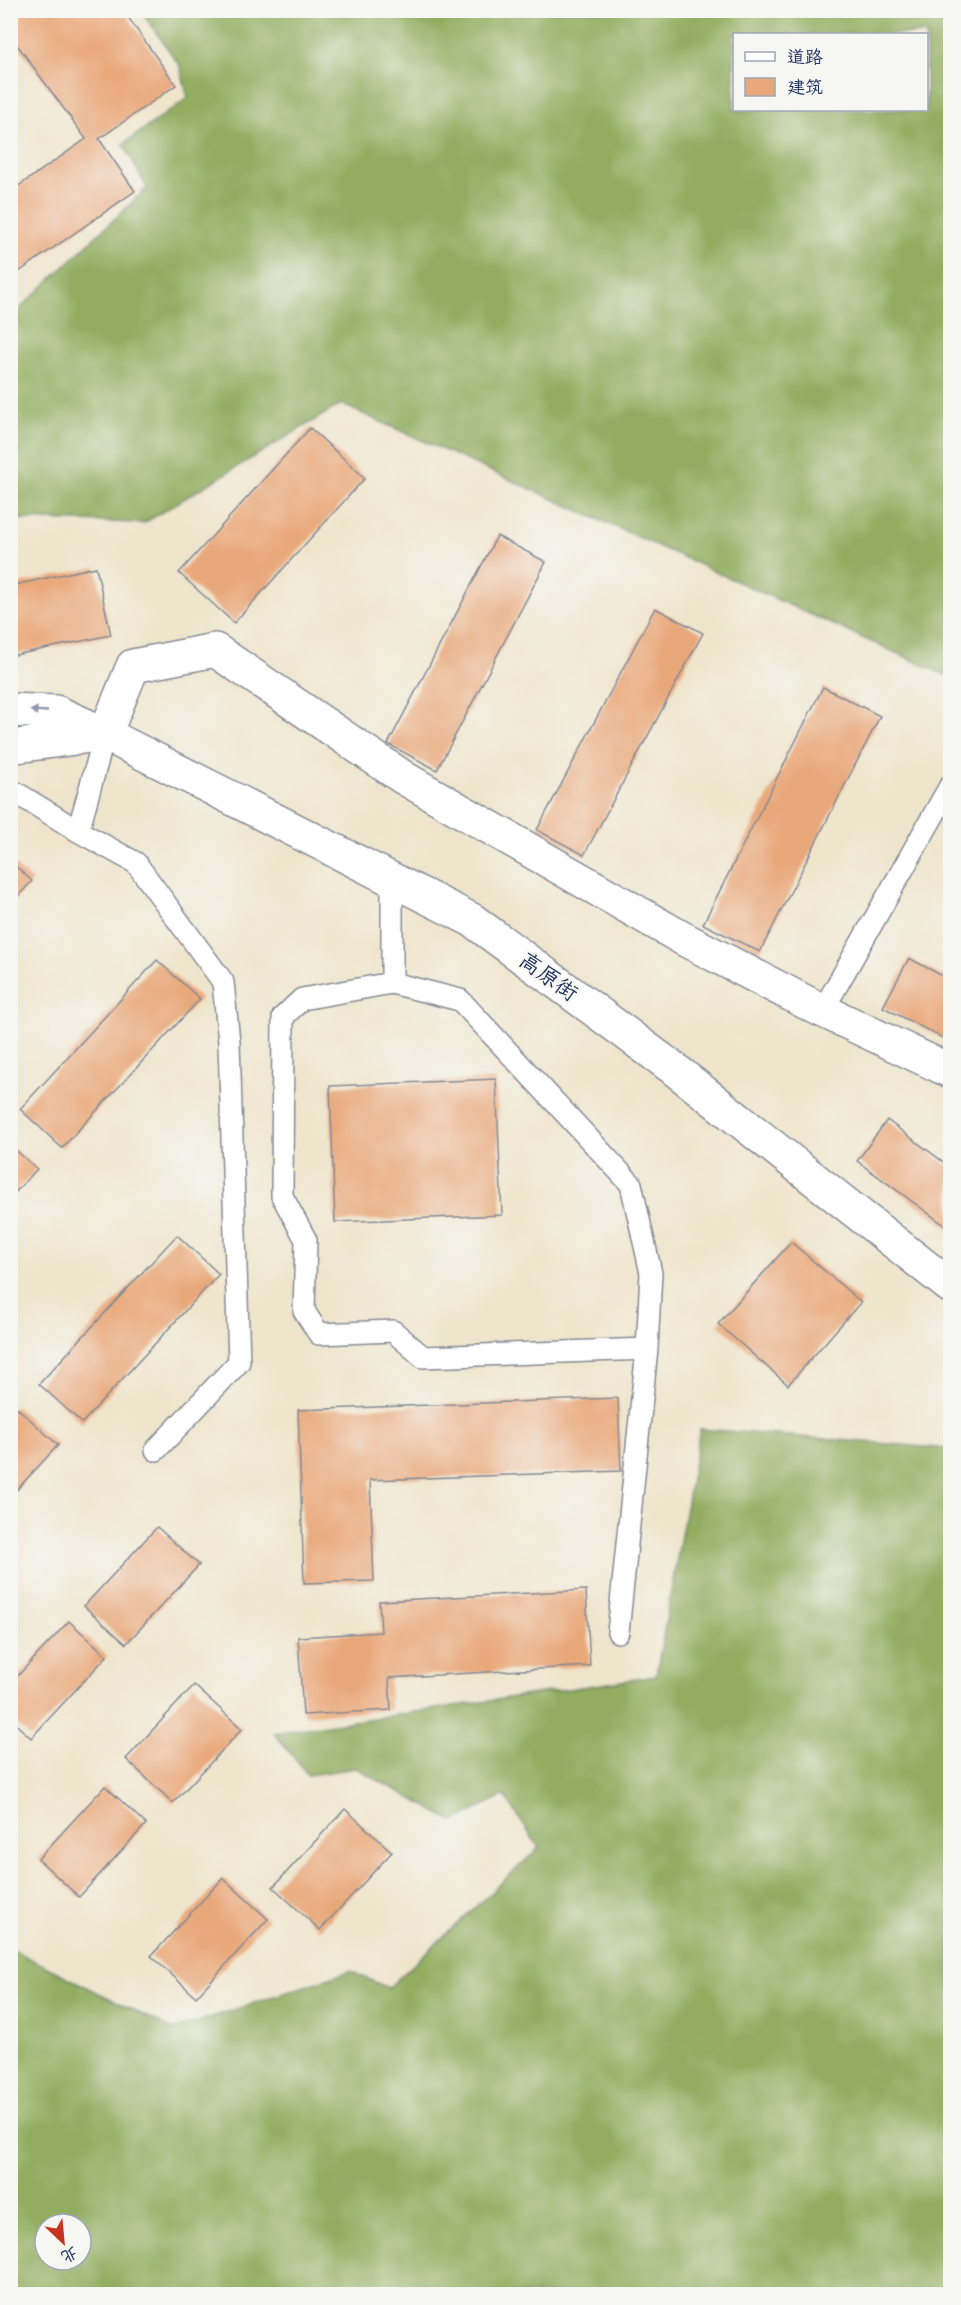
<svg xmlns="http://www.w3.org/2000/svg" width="961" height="2305" font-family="'Architects Daughter','LXGW WenKai TC',sans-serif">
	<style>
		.forest { fill: #92ad60; stroke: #566e5f; stroke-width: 1.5; fill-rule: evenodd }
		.building { fill: #e9a87a }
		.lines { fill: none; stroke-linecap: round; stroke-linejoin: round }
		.service-casing { stroke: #858a95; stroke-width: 24 }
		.minor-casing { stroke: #858a95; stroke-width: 36 }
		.service { stroke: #fff; stroke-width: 21 }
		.minor { stroke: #fff; stroke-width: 33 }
		.oneway { fill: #8d97ae }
		.labels { text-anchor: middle; stroke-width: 4.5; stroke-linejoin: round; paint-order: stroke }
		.street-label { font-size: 22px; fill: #1b2f5e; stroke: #f6f6f2 }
	</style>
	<rect width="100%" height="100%" fill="#f6f6f2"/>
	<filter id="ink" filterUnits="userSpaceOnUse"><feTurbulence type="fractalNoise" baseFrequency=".0167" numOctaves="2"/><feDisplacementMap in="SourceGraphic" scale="12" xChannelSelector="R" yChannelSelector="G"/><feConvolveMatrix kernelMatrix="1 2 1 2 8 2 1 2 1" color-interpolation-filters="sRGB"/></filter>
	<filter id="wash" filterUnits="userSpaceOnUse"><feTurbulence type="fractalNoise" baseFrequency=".008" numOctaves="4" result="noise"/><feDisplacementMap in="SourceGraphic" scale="24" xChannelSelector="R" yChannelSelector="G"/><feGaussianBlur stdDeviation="1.35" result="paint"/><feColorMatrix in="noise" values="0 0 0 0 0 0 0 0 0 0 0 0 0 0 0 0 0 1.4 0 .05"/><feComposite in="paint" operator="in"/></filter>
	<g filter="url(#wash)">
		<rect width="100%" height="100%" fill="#efe5cc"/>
		<!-- forest -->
		<path class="forest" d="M141 11H950V677L341 404 144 523 11 519V317L147 188 123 144 188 98 180 66ZM734 34H926V110H734Z
			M700 1429 950 1449V2294H11V1949L173 2030 350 1971 388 1988 539 1848 504 1795 454 1822 356 1768 308 1775 274 1733 656 1676ZM45 2224H81V2260H45Z"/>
		<g id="blocks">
			<!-- building -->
			<path class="building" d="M10 10H123L176 85 99 139 135 191 10 278V192L86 139 10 35Z
				M310 428 365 478 234 623 179 573Z
				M497 536 546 562 437 770 388 744Z
				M96 567 111 635 10 656V586Z
				M655 608 703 633 584 855 537 830Z
				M823 687 880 716 760 952 703 924Z
				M10 861 32 881 10 905Z
				M909 958 950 980V1042L883 1007Z
				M157 960 200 999 62 1148 20 1109Z
				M496 1079 502 1215 335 1222 330 1086Z
				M887 1120 950 1167V1229L857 1161Z
				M10 1145 37 1169 10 1198Z
				M177 1235 219 1274 82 1423 39 1384Z
				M791 1242 861 1302 788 1385 718 1324Z
				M618 1398 621 1471 370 1480 374 1581 304 1583 298 1410Z
				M15 1406 58 1445 10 1497V1412Z
				M157 1527 199 1565 126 1644 84 1606Z
				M586 1590 590 1666 389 1678 391 1710 303 1715 298 1637 381 1632 379 1601Z
				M69 1621 107 1656 31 1738 10 1719V1684Z
				M194 1685 242 1729 173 1803 126 1759Z
				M105 1786 146 1824 79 1897 38 1859Z
				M345 1809 392 1852 320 1930 273 1887Z
				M223 1878 268 1919 196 1997 151 1956Z"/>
		</g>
	</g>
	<g filter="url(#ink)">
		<use href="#blocks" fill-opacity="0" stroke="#858a95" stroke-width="1.5"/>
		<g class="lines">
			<!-- service casing -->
			<g class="service-casing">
				<path id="service" d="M105 734 78 831 136 863 223 982 229 1042 239 1362 156 1450
					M10 789 78 831
					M392 879V983
					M823 1010 950 786
					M618 1632 647 1349 651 1273 631 1184 460 1000 392 983 302 999 283 1017 282 1196 306 1240 304 1311 319 1334 393 1331 423 1357 647 1349"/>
			</g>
			<!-- minor casing -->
			<g class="minor-casing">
				<path id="minor" d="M10 710 56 712 105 734 472 920 673 1068 950 1286
					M105 734 133 666 215 650 404 778 682 938 811 1005 950 1071
					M10 747 105 734"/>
			</g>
			<!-- service -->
			<use href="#service" class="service"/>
			<!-- minor -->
			<use href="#minor" class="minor"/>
		</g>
		<!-- one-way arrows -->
		<defs><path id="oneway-solid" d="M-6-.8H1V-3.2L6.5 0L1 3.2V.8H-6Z" transform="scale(1.5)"/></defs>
		<use class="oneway" href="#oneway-solid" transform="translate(39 711) rotate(-177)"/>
	</g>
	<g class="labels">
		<!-- street labels -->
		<g class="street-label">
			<text transform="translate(549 976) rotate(36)" y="8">高原街</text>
		</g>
	</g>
	<!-- margin -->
	<rect width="961" height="2305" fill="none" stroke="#f6f6f2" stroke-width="36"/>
	<!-- legend -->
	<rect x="733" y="33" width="195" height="78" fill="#f6f6f2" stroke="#9ea6b7" stroke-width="1.5"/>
	<rect x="745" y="52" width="30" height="9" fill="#ffffff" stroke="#9ea6b7" stroke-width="1.5"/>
	<text x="787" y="63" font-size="18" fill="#1b2f5e">道路</text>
	<rect x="745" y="78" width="30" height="18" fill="#e9a87a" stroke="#9ea6b7" stroke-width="1.5"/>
	<text x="787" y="93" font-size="18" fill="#1b2f5e">建筑</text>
	<!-- north arrow -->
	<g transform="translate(63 2242) rotate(154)"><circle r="28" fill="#f6f6f2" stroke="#9ea6b7" stroke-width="1.5"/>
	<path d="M0-4.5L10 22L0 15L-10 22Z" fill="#c8321e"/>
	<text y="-9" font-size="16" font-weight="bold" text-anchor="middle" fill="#1b2f5e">北</text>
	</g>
</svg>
